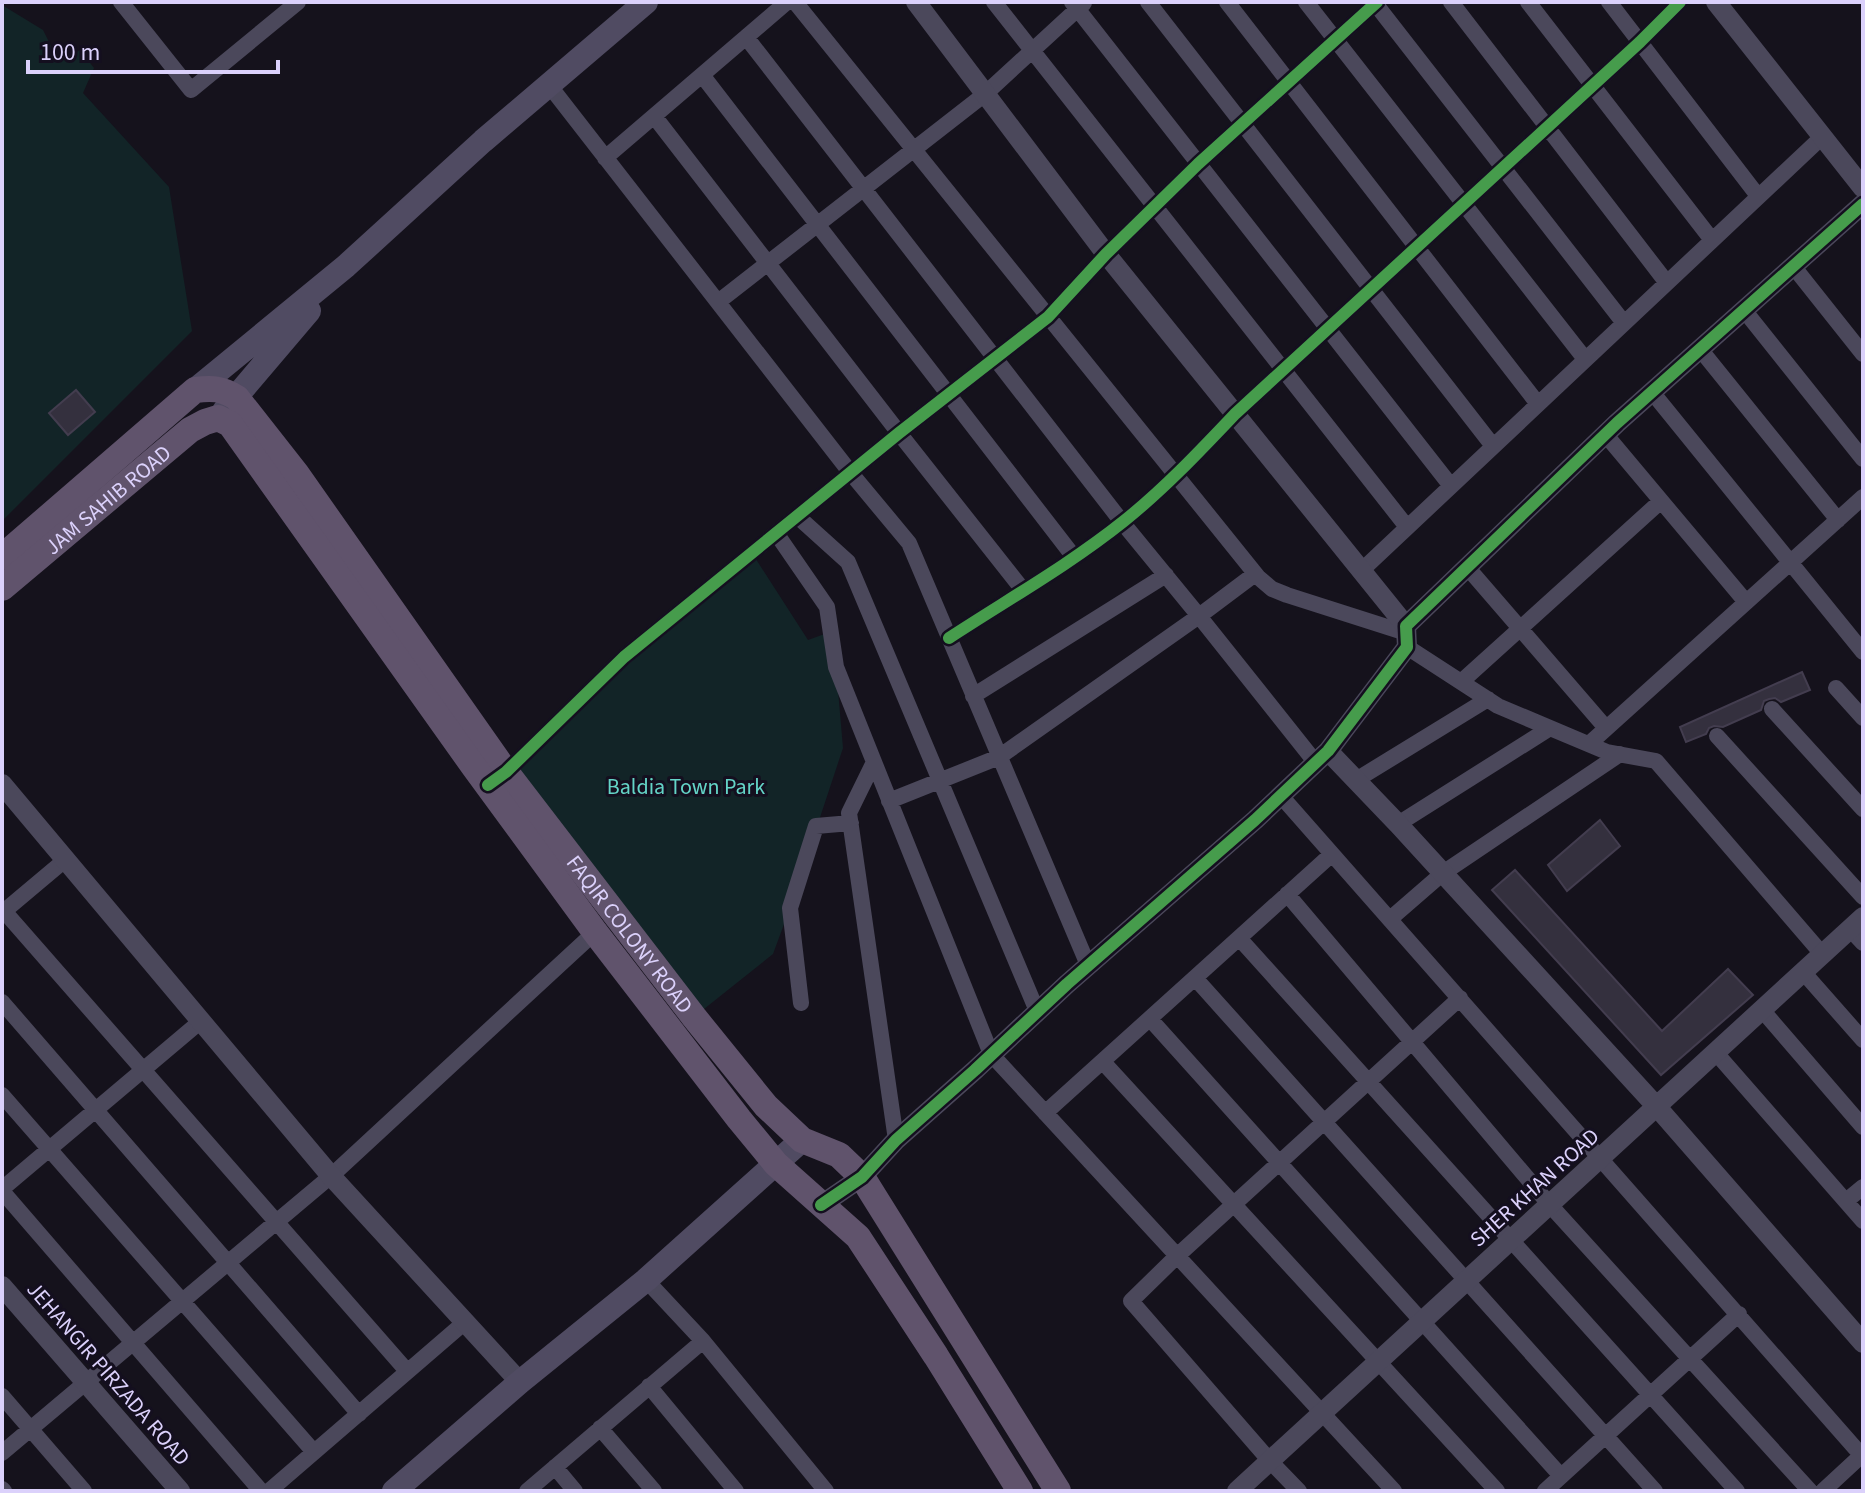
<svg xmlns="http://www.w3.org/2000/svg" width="1865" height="1493" font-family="'Source Sans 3',sans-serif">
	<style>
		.green { fill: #122427 }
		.building { fill: #34303e; stroke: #433d4f; stroke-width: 2 }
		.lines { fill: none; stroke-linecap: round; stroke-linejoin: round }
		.minor { stroke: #4b485b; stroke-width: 16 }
		.tertiary { stroke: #4b485b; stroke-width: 20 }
		.secondary { stroke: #504b62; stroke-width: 24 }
		.primary { stroke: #60536c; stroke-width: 26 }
		.cycleway-casing { stroke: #140f1f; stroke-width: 17 }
		.cycleway { stroke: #469c4c; stroke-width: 12 }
		.labels { text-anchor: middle; stroke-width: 6; stroke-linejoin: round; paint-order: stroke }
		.street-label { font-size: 22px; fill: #dbd1fb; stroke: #140f1f }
		.park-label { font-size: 22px; fill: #64d4c7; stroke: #140f1f }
	</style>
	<rect width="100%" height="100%" fill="#15121c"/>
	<!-- green -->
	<path class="green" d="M2 5 43 30 59 62 80 50 94 68 83 93 169 187 192 331 2 521Z
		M752 553 808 640 830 632 836 667 843 748 790 908 773 954 694 1017 506 772Z"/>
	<!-- building -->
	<path class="building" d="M76 390 95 412 68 435 49 413Z
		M1802 672 1810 690 1781 702 1775 698 1769 699 1764 701 1761 710 1723 727 1714 726 1709 728 1706 734 1686 742 1680 727Z
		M1600 820 1620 846 1567 891 1548 865Z
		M1515 870 1662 1031 1728 969 1753 995 1661 1075 1492 890Z"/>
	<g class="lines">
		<!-- minor -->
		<path class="minor" d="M121 2 191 90 298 2
			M795 2 1258 577 1272 589 1287 595 1406 633
			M994 2 1407 527
			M1072 2 1451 486
			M1148 2 1493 446
			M1227 2 1538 404
			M1306 2 1585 359
			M1374 2 1624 323
			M1451 2 1667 283
			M1528 2 1712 240
			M1609 2 1758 196
			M746 37 1122 522 1199 616 1316 763
			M702 75 1074 557
			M549 85 850 472 909 543 1088 965
			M654 116 899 433 1023 590
			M605 158 787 2
			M1793 266 1863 354
			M718 302 985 94 1084 3
			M1744 310 1863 459
			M1700 349 1838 520
			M1652 392 1863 652
			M1605 434 1746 602
			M797 516 848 562 1037 1011
			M776 533 827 607 836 667 991 1054 1394 1491
			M1467 567 1606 728
			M1361 571 1822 137
			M949 638C1007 600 1069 565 1124 521 1164 489 1199 452 1235 414L1640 42 1680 2
			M1407 647 1498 706 1607 752 1656 761 1823 955
			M1461 682 1661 501
			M1836 688 1863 718
			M973 696 1166 575
			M1772 709 1863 809
			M1717 736 1863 897
			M1589 744 1863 497
			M874 762 849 813 896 1140
			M499 777 506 772 624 657 899 433 1048 317 1106 254 1198 164 1377 2
			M1356 780 1488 699
			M1281 796 1863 1457
			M889 801 999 757 1199 616 1255 574
			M1398 824 1550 728
			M1287 894 1550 1205 1810 1491
			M4 911 407 1371
			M2 913 65 860
			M1390 919 1443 873 1620 754
			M1850 929 1863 943
			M1239 938 1737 1491
			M1804 973 1863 1040
			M1195 978 1655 1491
			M2 1002 359 1414
			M801 1003 790 908 816 826 851 823
			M1763 1011 1863 1127
			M1150 1019 1561 1476
			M1716 1053 1863 1221
			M1103 1062 1497 1491
			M2 1095 314 1452
			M1045 1113 1332 854
			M2 1189 201 1021
			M2 1191 261 1491
			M1846 1201 1863 1187
			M646 1280 703 1341 826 1491
			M649 1386 736 1491
			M2 1396 84 1491
			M600 1428 654 1491
			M2 1453 331 1176 595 932
			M555 1467 575 1491
			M2 1489 4 1491
			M269 1491 465 1322
			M527 1491 703 1341
			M1299 1491 1270 1461 1131 1301 1177 1256 1460 998
			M1545 1491 1739 1314
			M1823 1491 1862 1455"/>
		<!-- tertiary -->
		<path class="tertiary" d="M916 2 1106 254 1406 626
			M1716 2 1863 188
			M1328 751 1398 824 1657 1107 1863 1343
			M2 784 331 1176 520 1382
			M821 1205 862 1177 896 1140 975 1070 1067 984 1255 820 1328 751 1407 647 1406 626 1617 423 1863 204
			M2 1286 180 1491
			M1237 1491 1863 917"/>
		<!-- secondary -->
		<path class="secondary" d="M195 390 346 266 483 141 646 2
			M224 411 309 311
			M394 1491 520 1382 646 1280 802 1140"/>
		<!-- primary -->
		<g class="primary">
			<path id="s1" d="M2 557 195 390C212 388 222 388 237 398L296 473 506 772 694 1017 766 1106 802 1140 839 1155 862 1177 1058 1491"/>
			<path id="s2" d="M2 588 190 430 205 422 218 418 230 424 474 767 595 932 739 1119 776 1164 858 1237 936 1356 1020 1491"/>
		</g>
		<!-- cycleway casing -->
		<g class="cycleway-casing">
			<path id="cycleway" d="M949 638C1007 600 1069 565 1124 521 1164 489 1199 452 1235 414L1640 42 1680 2
				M488 785 506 772 624 657 899 433 1048 317 1106 254 1198 164 1377 2
				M821 1205 862 1177 896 1140 975 1070 1067 984 1255 820 1328 751 1407 647 1406 626 1617 423 1863 204"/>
		</g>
		<!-- cycleway -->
		<use href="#cycleway" class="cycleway"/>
	</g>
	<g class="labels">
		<!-- street labels -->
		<g class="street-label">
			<text dy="8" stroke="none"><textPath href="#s2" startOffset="138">JAM SAHIB ROAD</textPath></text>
			<text dy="8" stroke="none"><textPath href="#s1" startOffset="964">FAQIR COLONY ROAD</textPath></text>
			<text transform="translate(1534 1187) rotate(-42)" y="8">SHER KHAN ROAD</text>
			<text transform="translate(109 1373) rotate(49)" y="8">JEHANGIR PIRZADA ROAD</text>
		</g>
		<!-- park labels -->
		<g class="park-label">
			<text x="686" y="794">Baldia Town Park</text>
		</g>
	</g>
	<!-- border -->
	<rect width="1865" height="1493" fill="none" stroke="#dbd1fb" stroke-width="8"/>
	<!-- scale -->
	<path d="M28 60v12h250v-12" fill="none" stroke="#dbd1fb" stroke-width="4"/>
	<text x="40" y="60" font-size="24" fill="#dbd1fb" stroke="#140f1f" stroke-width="6" paint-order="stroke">100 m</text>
</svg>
